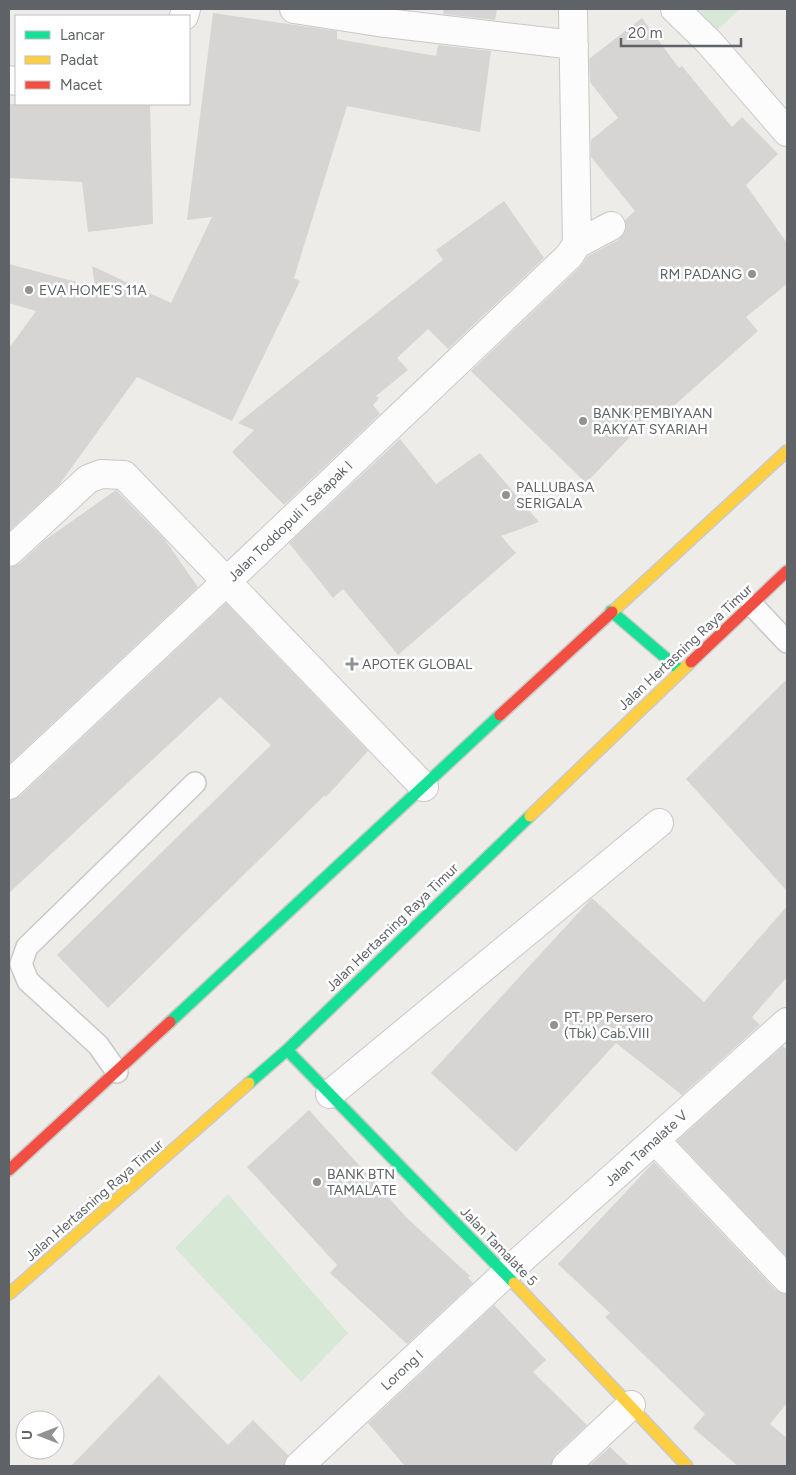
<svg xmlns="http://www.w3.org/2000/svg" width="796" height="1475" font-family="Figtree,sans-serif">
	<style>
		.green { fill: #d8e8d6 }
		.building { fill: #d6d5d3 }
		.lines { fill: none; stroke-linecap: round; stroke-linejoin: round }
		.lane-casing { stroke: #c8c8c8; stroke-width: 24 }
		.street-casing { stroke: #c8c8c8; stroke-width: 30 }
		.fast-casing { stroke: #cacaca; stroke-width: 14 }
		.slow-casing { stroke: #cacaca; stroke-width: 14 }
		.jam-casing { stroke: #cacaca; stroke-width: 14 }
		.lane { stroke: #fcfcfc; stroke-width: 21 }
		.street { stroke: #fcfcfc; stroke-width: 28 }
		.fast { stroke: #16e098; stroke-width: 11 }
		.slow { stroke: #ffcf43; stroke-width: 11 }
		.jam { stroke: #f24e42; stroke-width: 11 }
		.poi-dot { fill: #919294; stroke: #fff; stroke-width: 2 }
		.labels { text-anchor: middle; stroke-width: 5; stroke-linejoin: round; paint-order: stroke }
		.poi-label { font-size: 14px; fill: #5f6266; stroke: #fff; text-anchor: start }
		.street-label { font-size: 14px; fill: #5f6266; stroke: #fff }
	</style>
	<rect width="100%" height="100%" fill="#edece9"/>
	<!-- green -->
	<path class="green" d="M688 9H740L714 33Z
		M228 1194 348 1333 301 1382 175 1248Z"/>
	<!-- building -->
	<path class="building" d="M444 9H497L495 20 443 14Z
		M213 13 337 31V39L436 56 438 45 491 51 480 132 347 106 294 278 300 281 232 421 137 377 59 485 9 531V348L36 311 9 303V264L95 287 92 266 171 303 212 217 187 220Z
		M642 18 679 68 682 66 732 127 742 117 778 154 746 185 787 243V284L746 317 758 331 659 419 653 413 586 483 471 371 580 267 588 256 618 240 624 234 625 220 635 211 591 157V140L618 118 590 82 589 59Z
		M10 104H150L153 224 88 232 82 182 9 178Z
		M504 201 544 258 448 349 428 329 397 358 408 370 376 396 379 398 373 405 380 414 284 505 232 452 254 430 238 423 443 260 436 250Z
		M400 439 436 484 480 453 539 522 501 536 516 553 398 655 343 589 333 598 289 543Z
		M116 490 165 540 198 587 9 764V567L19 564 45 540Z
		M226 603 368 751 326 797 325 795 108 1008 57 955 271 745 220 697 9 893V800L20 796Z
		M787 679V891L686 779Z
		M592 898 704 1002 787 906V977L752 1017 760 1025 682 1095 616 1043 516 1152 431 1073Z
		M783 1046 787 1050V1257L677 1141Z
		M309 1110 408 1219 470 1276 468 1278 473 1283 407 1344 330 1273 337 1265 247 1167Z
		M654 1162 776 1290 787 1294V1403L770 1424 787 1438V1466H738L693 1428 705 1414 605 1317 610 1313 558 1264Z
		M494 1305 546 1360 533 1372 587 1425 555 1455 551 1466H405L368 1423Z
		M159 1375 228 1445 253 1420 288 1455 284 1466H71Z
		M610 1447 630 1466H589Z"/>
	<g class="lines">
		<!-- lane casing -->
		<g class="lane-casing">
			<path id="lane" d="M752 605 787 642
				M117 1072 98 1045 28 981 21 964 27 947 195 783"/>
		</g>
		<!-- street casing -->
		<g class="street-casing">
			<path id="street" d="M294 9 378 22 574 45
				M675 9 709 42 787 132
				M184 16 186 9
				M9 80 16 81
				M577 244 611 226
				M9 552 88 479 101 474 124 475 424 787
				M9 785 227 581 569 256 577 244 573 9
				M330 1094 659 823
				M655 1140 787 1279
				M299 1466 505 1274 787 1022
				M566 1466 631 1405"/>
		</g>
		<!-- fast casing -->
		<g class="fast-casing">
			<path id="fast" d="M611 611 681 671
				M170 1022 500 715
				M287 1050 514 1283
				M249 1083 287 1050 530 816"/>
		</g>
		<!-- slow casing -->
		<g class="slow-casing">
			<path id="slow" d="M612 612 787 451
				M530 816 691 662
				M514 1283 687 1466
				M9 1294 249 1083"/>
		</g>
		<!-- jam casing -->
		<g class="jam-casing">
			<path id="jam" d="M691 662 787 571
				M500 715 612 612
				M9 1170 170 1022"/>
		</g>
		<!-- lane -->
		<use href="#lane" class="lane"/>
		<!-- street -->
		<use href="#street" class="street"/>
		<!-- fast -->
		<use href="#fast" class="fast"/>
		<!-- slow -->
		<use href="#slow" class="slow"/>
		<!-- jam -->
		<use href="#jam" class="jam"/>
	</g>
	<!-- markers -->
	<g class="poi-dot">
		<circle cx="752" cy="274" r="5"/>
		<circle cx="29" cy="290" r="5"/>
		<circle cx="583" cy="421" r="5"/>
		<circle cx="506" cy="495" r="5"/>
		<path d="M349.5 656.5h5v5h5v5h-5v5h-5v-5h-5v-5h5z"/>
		<circle cx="554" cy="1025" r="5"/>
		<circle cx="317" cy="1182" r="5"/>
	</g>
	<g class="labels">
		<!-- poi labels -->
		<g class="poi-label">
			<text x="742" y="279" text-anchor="end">RM PADANG</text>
			<text x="39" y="295">EVA HOME'S 11A</text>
			<text x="593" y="418">BANK PEMBIYAAN<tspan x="593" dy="16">RAKYAT SYARIAH</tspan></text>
			<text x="516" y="492">PALLUBASA<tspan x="516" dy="16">SERIGALA</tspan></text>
			<text x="362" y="669">APOTEK GLOBAL</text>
			<text x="564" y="1022">PT. PP Persero<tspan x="564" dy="16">(Tbk) Cab.VIII</tspan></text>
			<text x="327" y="1179">BANK BTN<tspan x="327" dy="16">TAMALATE</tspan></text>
		</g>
		<!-- street labels -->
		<g class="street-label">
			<text transform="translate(290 521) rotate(-44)" y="5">Jalan Toddopuli I Setapak I</text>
			<text transform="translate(685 647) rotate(-43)" y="5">Jalan Hertasning Raya Timur</text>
			<text transform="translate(392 927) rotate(-44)" y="5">Jalan Hertasning Raya Timur</text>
			<text transform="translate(646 1148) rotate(-42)" y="5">Jalan Tamalate V</text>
			<text transform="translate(94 1200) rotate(-41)" y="5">Jalan Hertasning Raya Timur</text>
			<text transform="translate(499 1246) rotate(46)" y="5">Jalan Tamalate 5</text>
			<text transform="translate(402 1370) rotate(-43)" y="5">Lorong I</text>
		</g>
	</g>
	<!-- border -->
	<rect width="796" height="1475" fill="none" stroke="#5f6266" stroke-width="20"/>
	<!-- legend -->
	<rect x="15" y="15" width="175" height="90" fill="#ffffff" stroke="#bfc0c2"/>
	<rect x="25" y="31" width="25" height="8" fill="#16e098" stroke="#bfc0c2"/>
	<text x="60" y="40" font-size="15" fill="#5f6266">Lancar</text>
	<rect x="25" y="56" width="25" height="8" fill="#ffcf43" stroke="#bfc0c2"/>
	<text x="60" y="65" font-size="15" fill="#5f6266">Padat</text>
	<rect x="25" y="81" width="25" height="8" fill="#f24e42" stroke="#bfc0c2"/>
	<text x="60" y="90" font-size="15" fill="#5f6266">Macet</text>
	<!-- north arrow -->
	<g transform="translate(40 1435) rotate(270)"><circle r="24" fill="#ffffff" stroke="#bfc0c2"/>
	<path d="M0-4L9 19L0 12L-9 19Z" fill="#919294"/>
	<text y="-8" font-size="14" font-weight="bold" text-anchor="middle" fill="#5f6266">U</text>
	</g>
	<!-- scale -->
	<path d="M621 38v8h120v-8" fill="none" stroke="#5f6266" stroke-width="2.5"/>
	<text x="628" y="38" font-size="15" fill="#5f6266" stroke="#ffffff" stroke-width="4" paint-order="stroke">20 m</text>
</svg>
